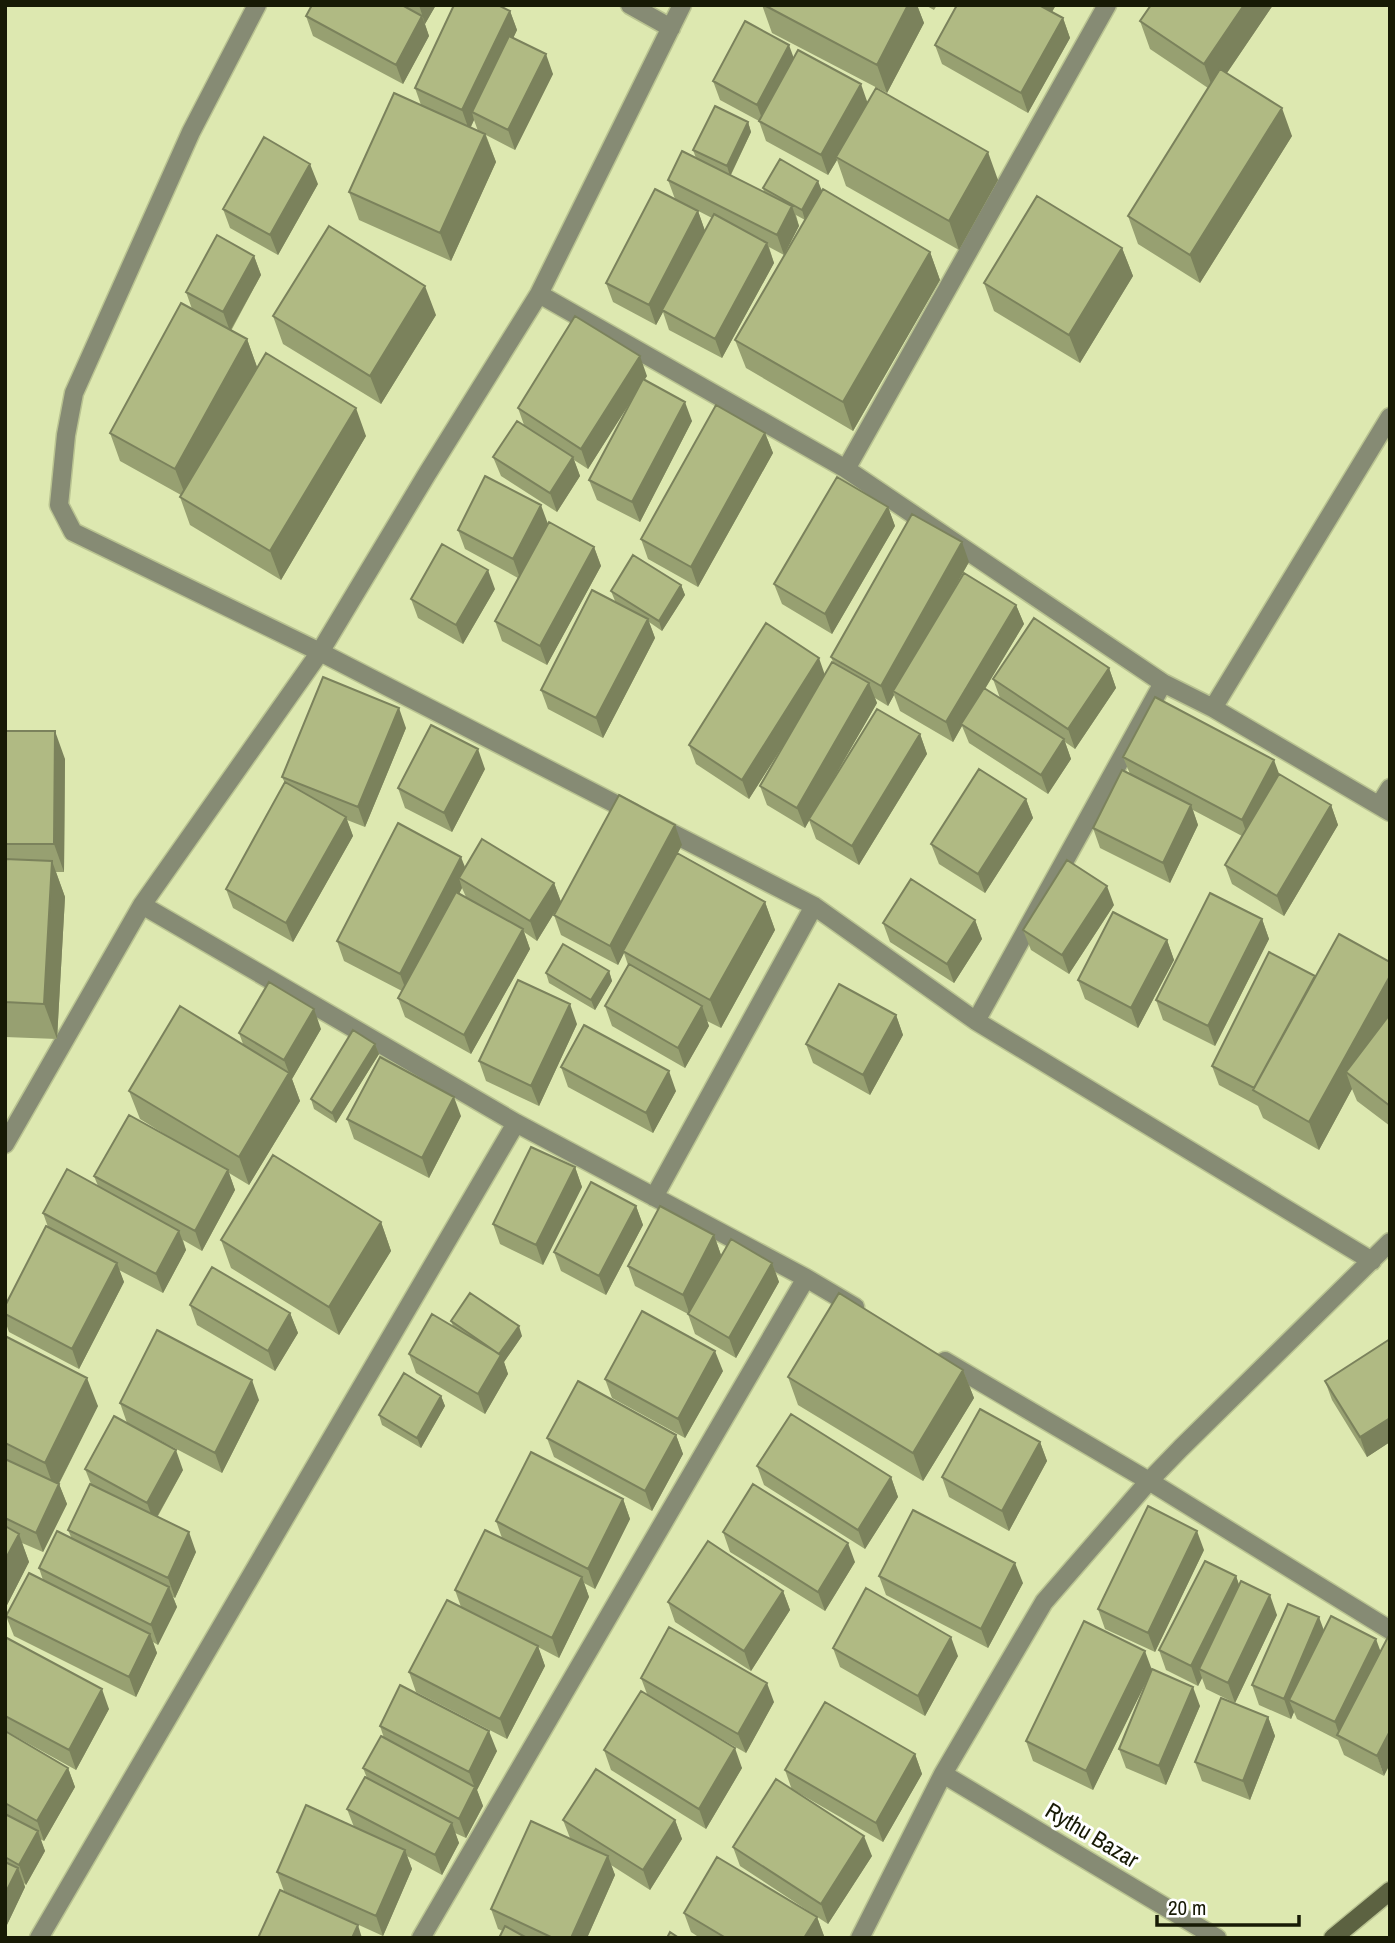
<svg xmlns="http://www.w3.org/2000/svg" width="1395" height="1943" font-family="'Archivo Narrow',sans-serif">
	<style>
		.lines { fill: none; stroke-linecap: round; stroke-linejoin: round }
		.minor-casing { stroke: #b9c391; stroke-width: 21 }
		.secondary-casing { stroke: #b9c391; stroke-width: 21 }
		.minor { stroke: #868b74; stroke-width: 18 }
		.secondary { stroke: #5c6241; stroke-width: 18 }
		.wall { fill: #97a071; fill-rule: evenodd }
		.shaded-wall { fill: #7b825c }
		.building { fill: #b0ba83; stroke: #7b825c; stroke-width: 2 }
		.labels { text-anchor: middle; stroke-width: 6; stroke-linejoin: round; paint-order: stroke }
		.street-label { font-size: 23px; fill: #171a05; stroke: #fff }
	</style>
	<rect width="100%" height="100%" fill="#dde8b0"/>
	<g class="lines">
		<!-- minor casing -->
		<g class="minor-casing">
			<path id="minor" d="M257 5 191 132 74 393 66 435 59 505 73 532 320 652 633 813
				M630 5 671 28
				M539 294 846 469 1163 683 1213 708 1390 812
				M846 469 1107 5
				M1213 708 1390 417
				M1380 804 1390 788
				M658 826 814 906 976 1021 1372 1261
				M142 905 516 1123 806 1278 855 1307
				M976 1021 1163 683
				M5 1144 142 905 320 652 427 474 539 294 682 5
				M654 1197 814 906
				M945 1361 1149 1481 1390 1630
				M943 1774 1217 1938
				M39 1938 516 1123
				M421 1938 806 1278
				M860 1938 943 1774 1044 1602 1149 1481 1181 1448 1390 1242"/>
		</g>
		<!-- secondary casing -->
		<g class="secondary-casing">
			<path id="secondary" d="M1333 1938 1390 1891"/>
		</g>
		<!-- minor -->
		<use href="#minor" class="minor"/>
		<!-- secondary -->
		<use href="#secondary" class="secondary"/>
	</g>
	<!-- wall -->
	<path class="wall" d="M312 5H436L425 24 429 36 403 84 313 36 306 16Z
		M762 5H917L924 23 887 93 772 33Z
		M925 5H937L934 10Z
		M957 5H1056L1052 12 1063 18 1070 38 1028 113 942 64 935 45Z
		M1273 5 1227 73 1292 136 1200 283 1138 244 1128 216 1208 88 1150 49 1140 21Z
		M510 11 517 30 513 38 553 74 515 150 486 135 496 162 451 261 359 220 349 192 421 105 415 88ZM474 120 478 131 471 127Z
		M794 58 998 180 959 250 846 186 837 160 828 175 766 141 759 121 720 100 713 81Z
		M748 122 751 132 731 175 764 192 763 188 822 190 930 252 940 280 853 431 746 368 735 340 805 220 796 215 799 226 784 255 769 247 774 263 722 358 669 330 663 312 656 325 613 302 606 283 675 199 668 180 696 158 693 150ZM677 200 712 218 705 231 698 211Z
		M318 184 278 255 230 228 223 209Z
		M1122 248 1133 276 1080 363 994 311 984 283Z
		M254 256 261 275 231 331 247 339 257 367 366 436 281 580 190 525 180 497 181 495 120 461 110 433 192 309 186 292Z
		M436 315 381 404 283 344 273 316Z
		M647 376 644 380 692 421 640 522 597 500 589 480 632 399 588 469 574 460 580 476 557 512 501 476 493 457 524 425 518 408Z
		M765 433 773 453 698 587 648 559 641 539Z
		M888 507 895 526 832 634 782 604 774 584Z
		M548 524 594 547 601 566 547 665 502 641 495 621 518 578 465 549 458 530Z
		M969 562 947 601 1016 605 1024 624 985 689 1000 698 993 679 1109 668 1116 688 1075 749 1065 742 1071 759 1048 794 969 743 962 726 953 742 900 711 894 695 888 706 875 698 877 703 811 817 920 734 927 754 859 865 816 839 809 820 805 828 767 805 760 786 782 747 749 799 696 764 689 745 825 674 833 662 831 657Z
		M681 585 685 595 662 631 649 622 655 638 603 738 548 709 541 690 623 606 615 601 611 591Z
		M495 589 463 644 418 618 411 599Z
		M406 728 365 827 347 820 353 836 293 942 233 908 226 889 285 783 282 777Z
		M5 731 65 759 64 872H56L65 897 57 1039 5 1037Z
		M1123 757 1279 774 1331 805 1338 825 1284 916 1232 884 1225 865 1242 836 1193 810 1198 825 1170 883 1100 848 1093 828 1130 774Z
		M485 769 452 832 405 808 398 788Z
		M1026 799 1033 818 985 893 939 864 931 844Z
		M682 845 678 853 765 902 775 930 721 1028 707 1021 709 1026 685 1068 612 1026 605 1006 628 965 624 953 618 965 561 935 554 915 556 910 537 941 524 932 530 949 471 1054 405 1017 398 998 402 991 344 961 337 941 465 867 554 883 561 902ZM462 888 466 897 480 906 459 894Z
		M1114 905 1069 974 1031 950 1023 930Z
		M1262 919 1269 939 1215 1046 1163 1020 1156 1000Z
		M975 920 982 939 954 983 890 942 883 923Z
		M1167 940 1174 960 1138 1028 1085 999 1078 980Z
		M1390 962V1126L1357 1101 1352 1089 1319 1150 1263 1118 1258 1106 1219 1085 1212 1066 1315 976Z
		M609 971 612 981 595 1010 549 983 546 973Z
		M896 1015 903 1035 870 1095 813 1063 806 1044Z
		M577 1024 539 1106 486 1081 479 1061Z
		M321 1029 292 1079 300 1101 249 1185 229 1173 235 1190 202 1251 183 1240 186 1250 163 1293 119 1270 124 1282 79 1369 9 1332 5 1321V1306L48 1227 43 1213 98 1186 94 1176 179 1143 140 1119 129 1091 243 1044 239 1033Z
		M375 1044 379 1054 336 1123 314 1109 311 1099Z
		M561 1067 676 1091 653 1133 568 1087Z
		M461 1116 429 1178 354 1139 347 1119Z
		M575 1167 582 1187 543 1265 500 1244 493 1224Z
		M636 1206 643 1225 606 1295 561 1271 554 1252Z
		M381 1222 391 1251 339 1335 231 1268 221 1240Z
		M714 1235 721 1255 714 1269 772 1263 779 1282 736 1358 695 1334 688 1314 635 1286 628 1266Z
		M190 1305 290 1313 298 1333 275 1371 197 1325Z
		M451 1321 522 1336 504 1362 508 1374 485 1414 416 1373 409 1354 453 1326Z
		M5 1336 98 1406 59 1484 67 1504 43 1552 22 1543 29 1562 5 1609Z
		M1390 1339V1442L1367 1457 1332 1400 1325 1381Z
		M963 1370 974 1398 923 1481 798 1405 788 1377Z
		M723 1371 685 1438 612 1398 605 1379Z
		M441 1396 445 1406 421 1448 382 1425 379 1415Z
		M259 1400 222 1473 127 1423 120 1403Z
		M676 1435 683 1454 652 1511 554 1457 547 1438Z
		M1040 1442 1047 1461 1009 1531 949 1497 942 1477Z
		M757 1466 891 1477 898 1497 865 1549 764 1485Z
		M85 1469 183 1470 158 1516 196 1552 175 1598 173 1597 177 1607 158 1645 153 1642 157 1653 136 1697 14 1636 6 1616 43 1580 39 1568 71 1537 68 1530 91 1484Z
		M623 1499 630 1519 595 1589 584 1583 589 1597 559 1658 538 1647 545 1666 507 1739 416 1692 409 1672 461 1607 455 1590 502 1538 496 1521Z
		M723 1532 855 1562 825 1611 730 1552Z
		M1204 1550 1155 1652 1105 1629 1098 1609Z
		M879 1576 1023 1583 988 1648 886 1595Z
		M1236 1576 1239 1585 1277 1615 1235 1703 1206 1689 1202 1678 1198 1686 1166 1670 1159 1650Z
		M783 1591 790 1610 751 1671 675 1622 668 1602Z
		M1331 1616 1384 1776 1344 1755 1338 1740 1297 1719 1294 1712 1291 1719 1259 1705 1252 1685 1324 1631Z
		M5 1637 109 1709 76 1770 11 1734 68 1768 75 1787 44 1841 40 1839 45 1851 26 1885 24 1883 25 1887 5 1929Z
		M833 1648 958 1656 925 1716 840 1667Z
		M1152 1670 1200 1706 1166 1785 1126 1768 1119 1749 1147 1680 1093 1790 1033 1761 1026 1741Z
		M641 1678 774 1702 746 1753 711 1733 742 1768 706 1829 611 1770 604 1750 647 1694Z
		M1268 1717 1275 1736 1250 1800 1202 1781 1195 1762Z
		M380 1726 497 1751 477 1790 483 1806 466 1838 455 1833 459 1843 442 1875 407 1856 412 1869 383 1936 284 1891 277 1872 354 1827 347 1809 367 1778 363 1768 384 1738Z
		M915 1754 922 1774 883 1842 797 1792 872 1856 828 1924 740 1866 733 1847 792 1790 785 1770Z
		M563 1820H675L682 1839 650 1890 611 1865 615 1875 587 1938H499L503 1931 498 1929 491 1909 570 1838Z
		M684 1913 817 1917 824 1936 823 1938H700L691 1932Z"/>
	<!-- shaded-wall -->
	<path class="shaded-wall" d="M419 5H436L425 24Z
		M908 5H917L924 23 887 93 877 65Z
		M1042 5H1056L1047 20Z
		M1244 5H1273L1214 92 1204 64Z
		M510 11 517 30 477 115 472 112 474 120 469 130 462 110Z
		M422 16 429 36 403 84 396 65Z
		M1063 18 1070 38 1028 113 1021 93Z
		M789 45 796 64 764 124 757 105Z
		M546 54 553 74 515 150 508 130Z
		M861 84 868 104 836 157 837 160 828 175 821 155Z
		M1282 108 1292 136 1200 283 1190 255Z
		M748 122 751 132 730 176 727 166Z
		M485 134 496 162 451 261 440 233Z
		M988 152 998 180 959 250 949 221Z
		M310 164 318 184 278 255 270 235Z
		M818 181 822 191 805 220 802 210Z
		M792 206 799 226 784 255 777 235Z
		M698 211 705 231 662 310 663 312 656 325 649 305Z
		M767 243 774 263 722 358 715 339Z
		M1122 248 1133 276 1080 363 1069 335Z
		M930 252 940 280 853 431 843 402Z
		M254 256 261 275 230 331 223 312Z
		M425 286 436 315 381 404 370 376Z
		M247 339 257 367 186 497 175 469Z
		M640 356 647 376 588 469 581 449Z
		M685 402 692 421 640 522 632 502Z
		M356 408 366 436 281 580 270 551Z
		M765 433 773 453 698 587 691 567Z
		M573 457 580 476 557 512 550 493Z
		M541 505 548 524 520 578 513 559Z
		M888 507 895 526 832 634 825 614Z
		M962 542 969 562 895 693 893 691 894 695 888 706 881 686Z
		M594 547 601 566 547 665 540 646Z
		M488 570 495 589 463 644 456 625Z
		M681 585 685 595 662 631 659 621Z
		M1016 605 1024 624 963 725 961 724 962 726 953 742 946 722Z
		M648 619 655 638 603 738 596 718Z
		M819 658 826 678 749 799 742 780Z
		M1109 668 1116 688 1075 749 1068 729Z
		M869 683 877 703 805 828 797 808Z
		M399 708 406 728 365 827 358 807Z
		M55 731 65 759 64 872 54 844Z
		M920 734 927 754 859 865 852 846Z
		M1064 739 1071 759 1048 794 1041 775Z
		M478 749 485 769 452 832 444 813Z
		M1274 760 1281 779 1249 840 1242 820Z
		M1026 799 1033 818 985 893 978 874Z
		M1191 805 1198 825 1170 883 1163 863Z
		M1331 805 1338 825 1284 916 1277 896Z
		M346 817 353 836 293 942 286 923Z
		M675 825 682 845 625 952 623 951 624 953 618 965 610 946Z
		M461 857 469 877 459 878 462 888 407 993 400 974Z
		M52 861 65 897 57 1039 44 1004Z
		M554 883 561 902 537 941 530 921Z
		M1107 886 1114 905 1069 974 1062 955Z
		M765 902 775 930 721 1028 710 1000Z
		M1262 919 1269 939 1215 1046 1208 1026Z
		M975 920 982 939 954 983 947 964Z
		M523 929 530 949 471 1054 464 1035Z
		M1167 940 1174 960 1138 1028 1131 1008Z
		M609 971 612 981 595 1010 591 1000Z
		M1390 976V1022L1346 1072 1352 1089 1319 1150 1309 1122Z
		M570 1004 577 1024 539 1106 531 1086Z
		M702 1006 709 1026 685 1068 678 1048Z
		M314 1009 321 1029 292 1079 300 1101 249 1185 239 1157 289 1073 284 1060Z
		M896 1015 903 1035 870 1095 863 1075Z
		M375 1044 379 1054 336 1123 332 1113Z
		M669 1071 676 1091 653 1133 646 1113Z
		M454 1097 461 1116 429 1178 422 1158Z
		M575 1167 582 1187 543 1265 536 1245Z
		M228 1170 235 1190 202 1251 195 1231Z
		M636 1206 643 1225 606 1295 599 1276Z
		M381 1222 391 1251 339 1335 329 1307Z
		M179 1231 186 1250 163 1293 156 1274Z
		M714 1235 721 1255 690 1315 683 1295Z
		M117 1263 124 1282 79 1369 72 1349Z
		M772 1263 779 1282 736 1358 729 1338Z
		M290 1313 298 1333 275 1371 268 1351Z
		M519 1326 522 1336 504 1362 508 1374 485 1414 478 1394 499 1354Z
		M715 1351 723 1371 685 1438 678 1419Z
		M963 1370 974 1398 923 1481 913 1453Z
		M87 1378 98 1406 55 1491 45 1463Z
		M252 1380 259 1400 222 1473 215 1453Z
		M441 1396 445 1406 421 1448 417 1438Z
		M1390 1418V1442L1367 1457 1360 1437Z
		M676 1435 683 1454 652 1511 645 1491Z
		M1040 1442 1047 1461 1009 1531 1002 1511Z
		M176 1450 183 1470 154 1522 147 1503Z
		M891 1477 898 1497 865 1549 858 1530Z
		M59 1484 67 1504 43 1552 36 1533Z
		M623 1499 630 1519 595 1589 588 1569Z
		M1197 1531 1204 1550 1155 1652 1148 1633Z
		M189 1532 196 1552 175 1598 168 1578Z
		M19 1534 29 1562 5 1609V1560Z
		M848 1543 855 1562 825 1611 818 1592Z
		M1015 1563 1023 1583 988 1648 981 1629Z
		M1236 1576 1243 1596 1199 1669 1202 1678 1198 1686 1191 1666Z
		M582 1577 589 1597 559 1658 552 1638Z
		M169 1587 177 1607 158 1645 151 1625Z
		M783 1591 790 1610 751 1671 744 1651Z
		M1270 1595 1277 1615 1235 1703 1228 1683Z
		M1319 1617 1326 1636 1289 1700 1294 1712 1291 1719 1284 1699Z
		M150 1634 157 1653 136 1697 129 1677Z
		M951 1637 958 1656 925 1716 918 1696Z
		M1376 1639 1383 1658 1340 1737 1335 1722Z
		M538 1646 545 1666 507 1739 500 1719Z
		M1145 1651 1152 1670 1093 1790 1086 1771Z
		M767 1683 774 1702 746 1753 738 1734Z
		M1193 1687 1200 1706 1166 1785 1159 1766Z
		M102 1689 109 1709 76 1770 69 1750Z
		M1268 1717 1275 1736 1250 1800 1243 1781Z
		M489 1731 497 1751 477 1790 483 1806 466 1838 459 1819 475 1788 469 1772Z
		M1390 1731V1764L1384 1776 1377 1756Z
		M735 1748 742 1768 706 1829 699 1809Z
		M915 1754 922 1774 883 1842 876 1823Z
		M68 1768 75 1787 44 1841 37 1821Z
		M675 1820 682 1839 650 1890 643 1870Z
		M452 1823 459 1843 442 1875 435 1855Z
		M38 1831 45 1851 26 1885 19 1865Z
		M864 1836 872 1856 828 1924 821 1904Z
		M405 1850 412 1869 383 1936 376 1916Z
		M608 1856 615 1875 587 1938H571Z
		M18 1868 25 1887 5 1929V1894Z
		M817 1917 824 1936 823 1938H804Z
		M358 1925 362 1938H352Z"/>
	<!-- building -->
	<path class="building" d="M312 5H402L422 16 396 65 306 16Z
		M454 5H498L510 11 462 110 415 88Z
		M764 5H908L877 65Z
		M957 5H1039L1063 18 1021 93 935 45Z
		M1151 5H1244L1204 64 1140 21Z
		M745 21 789 45 757 105 713 81Z
		M509 36 546 54 508 130 472 112Z
		M798 50 861 84 821 155 759 121Z
		M1220 69 1282 108 1190 255 1128 216Z
		M876 88 988 152 949 221 836 157Z
		M394 93 485 134 440 233 349 192Z
		M715 106 748 122 727 166 693 150Z
		M264 137 310 164 270 235 223 209Z
		M682 151 792 206 777 235 668 180Z
		M780 159 818 181 802 210 763 188Z
		M655 189 698 211 649 305 606 283Z
		M823 189 930 252 843 402 735 340Z
		M1037 196 1122 248 1069 335 984 283Z
		M714 214 767 243 715 339 662 310Z
		M329 226 425 286 370 376 273 316Z
		M217 235 254 256 223 312 186 292Z
		M181 303 247 339 175 469 110 433Z
		M575 316 640 356 581 449 518 408Z
		M266 353 356 408 270 551 180 497Z
		M643 379 685 402 632 502 589 480Z
		M716 405 765 433 691 567 641 539Z
		M517 421 573 457 550 493 493 457Z
		M485 476 541 505 513 559 458 530Z
		M837 477 888 507 825 614 774 584Z
		M912 514 962 542 881 686 831 657Z
		M549 522 594 547 540 646 495 621Z
		M442 544 488 570 456 625 411 599Z
		M633 555 681 585 659 621 611 591Z
		M964 573 1016 605 946 722 893 691Z
		M592 590 648 619 596 718 541 690Z
		M1034 618 1109 668 1068 729 993 679Z
		M766 623 819 658 742 780 689 745Z
		M832 662 869 683 797 808 760 786Z
		M323 677 399 708 358 807 282 777Z
		M984 688 1064 739 1041 775 961 724Z
		M1155 697 1274 760 1242 820 1123 757Z
		M877 709 920 734 852 846 809 819Z
		M431 725 478 749 444 813 398 788Z
		M5 731H55L54 844H5Z
		M979 769 1026 799 978 874 931 844Z
		M1122 770 1191 805 1163 863 1093 828Z
		M1279 774 1331 805 1277 896 1225 865Z
		M285 782 346 817 286 923 226 889Z
		M619 795 675 825 610 946 554 915Z
		M398 823 461 857 400 974 337 941Z
		M482 839 554 883 530 921 459 878Z
		M677 853 765 902 710 1000 623 951Z
		M5 859 52 861 44 1004 5 1002Z
		M1067 860 1107 886 1062 955 1023 930Z
		M911 879 975 920 947 964 883 923Z
		M456 892 523 929 464 1035 398 998Z
		M1210 893 1262 919 1208 1026 1156 1000Z
		M1113 912 1167 940 1131 1008 1078 980Z
		M1339 934 1390 962V976L1309 1122 1253 1090Z
		M563 944 609 971 591 1000 546 973Z
		M1269 952 1315 976 1254 1088 1212 1066Z
		M629 964 702 1006 678 1048 605 1006Z
		M518 980 570 1004 531 1086 479 1061Z
		M269 982 314 1009 284 1060 239 1033Z
		M839 984 896 1015 863 1075 806 1044Z
		M180 1006 289 1073 239 1157 129 1091Z
		M1390 1014V1106L1346 1072Z
		M584 1025 669 1071 646 1113 561 1067Z
		M353 1030 375 1044 332 1113 311 1099Z
		M380 1057 454 1097 422 1158 347 1119Z
		M129 1115 228 1170 195 1231 94 1176Z
		M531 1147 575 1167 536 1245 493 1224Z
		M273 1155 381 1222 329 1307 221 1240Z
		M67 1169 179 1231 156 1274 43 1213Z
		M591 1182 636 1206 599 1276 554 1252Z
		M660 1206 714 1235 683 1295 628 1266Z
		M46 1226 117 1263 72 1349 5 1314V1306Z
		M731 1239 772 1263 729 1338 688 1314Z
		M212 1267 290 1313 268 1351 190 1305Z
		M470 1293 519 1326 499 1354 451 1321Z
		M839 1293 963 1370 913 1453 788 1377Z
		M642 1311 715 1351 678 1419 605 1379Z
		M432 1314 501 1355 478 1394 409 1354Z
		M157 1330 252 1380 215 1453 120 1403Z
		M5 1336 87 1378 45 1463 5 1443Z
		M1390 1339V1418L1360 1437 1325 1381Z
		M404 1373 441 1396 417 1438 379 1415Z
		M578 1381 676 1435 645 1491 547 1438Z
		M980 1409 1040 1442 1002 1511 942 1477Z
		M791 1414 891 1477 858 1530 757 1466Z
		M114 1416 176 1450 147 1503 85 1469Z
		M531 1452 623 1499 588 1569 496 1521Z
		M5 1459 59 1484 36 1533 5 1518Z
		M90 1484 189 1532 168 1578 68 1530Z
		M753 1484 848 1543 818 1592 723 1532Z
		M1148 1506 1197 1531 1148 1633 1098 1609Z
		M913 1510 1015 1563 981 1629 879 1576Z
		M5 1526 19 1534 5 1560Z
		M485 1530 582 1577 552 1638 455 1590Z
		M57 1531 169 1587 151 1625 39 1568Z
		M708 1541 783 1591 744 1651 668 1602Z
		M1205 1561 1236 1576 1191 1666 1159 1650Z
		M29 1573 150 1634 129 1677 6 1616Z
		M1241 1581 1270 1595 1228 1683 1199 1669Z
		M866 1588 951 1637 918 1696 833 1648Z
		M447 1600 538 1646 500 1719 409 1672Z
		M1288 1604 1319 1617 1284 1699 1252 1685Z
		M1331 1616 1376 1639 1335 1722 1289 1700Z
		M1084 1621 1145 1651 1086 1771 1026 1741Z
		M669 1627 767 1683 738 1734 641 1678Z
		M5 1637 102 1689 69 1750 5 1716Z
		M1388 1637 1390 1638V1731L1377 1756 1337 1735Z
		M1152 1669 1193 1687 1159 1766 1119 1749Z
		M400 1685 489 1731 469 1772 380 1726Z
		M641 1691 735 1748 699 1809 604 1750Z
		M1221 1698 1268 1717 1243 1781 1195 1762Z
		M825 1702 915 1754 876 1823 785 1770Z
		M5 1731 68 1768 37 1821 5 1803Z
		M381 1736 475 1787 459 1819 363 1768Z
		M596 1769 675 1820 643 1870 563 1820Z
		M365 1777 452 1823 435 1855 347 1809Z
		M776 1779 864 1836 821 1904 733 1847Z
		M306 1805 405 1850 376 1916 277 1872Z
		M5 1814 38 1831 19 1865 5 1857Z
		M531 1821 608 1856 571 1938H553L491 1909Z
		M717 1857 817 1917 804 1938H726L684 1913Z
		M5 1862 18 1868 5 1894Z
		M280 1890 358 1925 352 1938H258Z
		M505 1926 527 1938H499Z
		M670 1932 679 1938H667Z"/>
	<g class="labels">
		<!-- street labels -->
		<g class="street-label">
			<text transform="translate(1092 1835) rotate(31)" y="8">Rythu Bazar</text>
		</g>
	</g>
	<!-- border -->
	<rect width="1395" height="1943" fill="none" stroke="#171a05" stroke-width="14"/>
	<!-- scale -->
	<path d="M1157 1915v10h142v-10" fill="none" stroke="#171a05" stroke-width="3.5"/>
	<text x="1168" y="1915" font-size="21" fill="#171a05" stroke="#ffffff" stroke-width="5" paint-order="stroke">20 m</text>
</svg>
